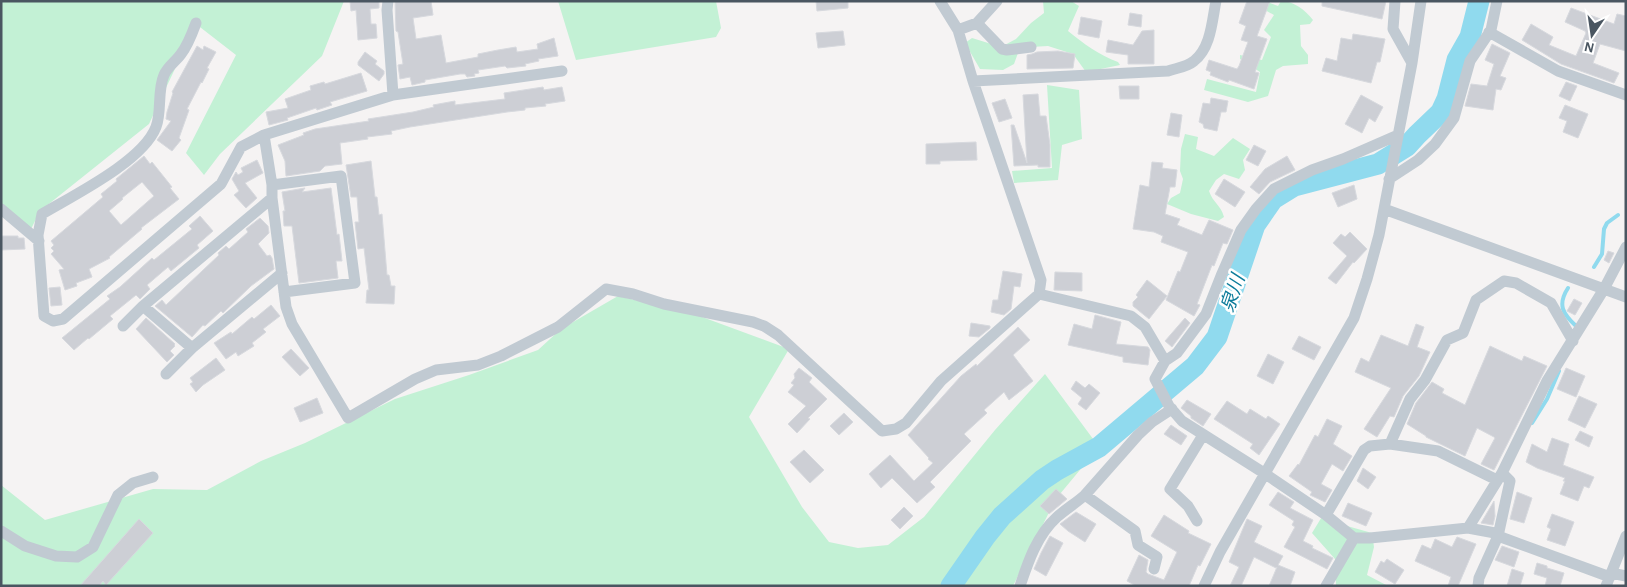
<svg xmlns="http://www.w3.org/2000/svg" width="1627" height="587" font-family="'Alegreya Sans','Noto Sans JP',sans-serif">
	<style>
		.green { fill: #c3f1d5 }
		.lines { fill: none; stroke-linecap: round; stroke-linejoin: round }
		.stream { stroke: #90daee; stroke-width: 4 }
		.river { stroke: #90daee; stroke-width: 21 }
		.building { fill: #cdcfd5; stroke: #d7d9de; fill-rule: evenodd }
		.minor { stroke: #c1cad2; stroke-width: 11 }
		.labels { text-anchor: middle; stroke-width: 5; stroke-linejoin: round; paint-order: stroke }
		.water-label { font-size: 19px; font-style: italic; fill: #0c7c9b; stroke: #fff }
	</style>
	<rect width="100%" height="100%" fill="#f5f3f3"/>
	<!-- green -->
	<path class="green" d="M1 1H344L322 56 220 154 204 175 186 153 236 55 196 24 149 124 40 211 31 229 1 204Z
		M558 1H716L721 28 716 37 576 60Z
		M1043 1H1071L1079 6 1068 31C1084 44 1099 55 1118 62L1120 65 1086 72 1073 54 1048 46 1031 47 1018 53 1014 64 1003 70 980 69 965 43 972 38 1001 47 1016 39 1031 23 1044 13Z
		M1249 1H1265L1278 6 1281 1C1294 1 1305 10 1313 20L1310 24 1300 25 1301 46 1308 55V64L1283 66 1276 70 1268 96 1248 102 1204 90 1207 79 1256 92 1260 72 1240 59V55L1262 60 1271 37 1264 30 1274 15Z
		M1047 85 1079 90 1082 139 1062 145 1058 180 1014 183 1012 171 1052 168Z
		M1185 134 1198 137 1196 149 1214 156 1233 138 1250 149 1243 160 1245 170 1239 179 1224 174 1216 180 1209 191C1213 203 1221 205 1224 217L1218 221 1191 214 1167 204 1171 198 1180 193 1183 179 1180 171 1181 149Z
		M618 296 694 314 789 349 749 417 802 507 829 542 858 548 888 545 924 517 995 430 1045 374 1099 447 1055 500 1013 586H1V485L45 520 153 489 207 490 261 461 305 443 395 399 469 375 538 350 561 329Z
		M1323 515 1340 524 1372 533 1374 547 1367 575 1388 586H1336L1335 559 1312 533Z"/>
	<g class="lines">
		<!-- stream -->
		<path class="stream" d="M1594 267 1602 254 1604 229 1607 223 1618 215
			M1568 288C1557 305 1563 314 1576 326
			M1532 423 1547 399 1559 371"/>
		<!-- river -->
		<path class="river" d="M951 586 985 537 1002 516 1042 480 1057 470 1099 447 1195 366 1217 337 1255 225 1273 199 1294 186 1378 164 1407 146 1417 135 1441 112 1447 99 1457 60 1470 37 1479 1"/>
	</g>
	<!-- building -->
	<path class="building" d="M350 1H379V8L370 9 371 24H376L377 38 358 40 356 10 351 11Z
		M395 1H431L433 15 413 18 416 39 441 35 446 63 478 57V54L498 50 516 47 517 52 538 49 537 44 554 38 558 56 538 59 539 61 525 64 526 66 507 68 505 66 478 70 479 73 474 74 475 76 467 77 465 74H460L425 80V82L412 85 410 77 400 79 398 65 403 64 398 32 396 31Z
		M816 1H848V8L817 11Z
		M1247 1H1270L1257 36 1267 39 1255 72 1259 73 1254 89 1229 80 1228 82 1210 75 1211 72 1206 70 1209 60 1237 69 1239 66 1248 42 1241 40 1246 26 1239 23Z
		M1322 1H1386L1382 19 1322 6Z
		M1571 8 1614 24 1617 14 1626 16V51L1600 44 1593 63 1619 73 1614 83 1561 64 1522 40 1531 24 1553 37 1549 45 1576 56 1586 33 1585 31 1565 22Z
		M1130 13 1142 15 1141 27 1128 25Z
		M1081 17 1102 21 1099 38 1078 34Z
		M1154 30V64H1128V55L1106 52 1108 40 1133 45 1142 31Z
		M843 31 845 45 818 48 816 33Z
		M1353 34 1385 39 1380 62H1377L1371 83 1322 71 1326 58 1337 61 1341 38 1352 40Z
		M1492 44 1510 53 1500 76 1506 78 1501 90 1496 89 1493 110 1465 106 1471 84 1487 86 1494 64 1485 60Z
		M197 46 203 50 204 46 216 52 207 68 209 69 202 83 201 82 187 109 189 110 179 138 181 140 172 151 157 140 171 121 166 119 167 112 173 93 172 92Z
		M1058 51 1075 54 1073 68 1027 69V55L1032 54 1037 52Z
		M365 52 377 61 375 64 384 71V74L379 81 358 65V62Z
		M361 73 367 91 330 102 332 105 317 110 316 108 287 118 288 120 269 125 266 112 288 108 285 99 311 90 310 86 324 82 325 84Z
		M1566 82 1577 86 1570 101 1559 96Z
		M1119 86H1139V99H1120Z
		M543 87 544 90 562 87 565 101 545 104 546 106 525 108V110L507 112 410 127 391 131 392 134 367 137 368 139 340 143 342 164 325 166 320 171 286 176 285 161 278 145 304 135 303 133 315 129 369 121 368 119 413 112 434 107 433 105 455 101V105L505 99 504 93Z
		M1038 94 1040 116H1046L1050 145V167H1038V165L1014 166 1011 125H1014L1027 163 1023 95Z
		M1361 95 1383 107 1375 122 1369 118 1362 133 1345 124Z
		M1211 98 1228 101 1226 112H1221L1217 131 1204 128 1203 124 1199 122 1203 103 1210 104Z
		M1005 99 1012 118 999 122 992 103Z
		M1565 105 1588 114 1578 138 1563 132 1567 121 1559 118Z
		M1171 113 1182 115 1179 137 1167 135Z
		M976 142 977 160 940 161V164H926V144Z
		M1254 145 1266 151 1258 166 1246 160Z
		M144 156 150 164 152 162 172 187 170 188 179 199 141 228 142 229 109 257 110 258 89 269 92 277 76 283 77 286 65 290 59 270 64 269 51 254 54 251 51 248 54 245 51 241 103 197 101 194 117 181 116 179ZM142 182 154 196 121 225 109 211 123 199 122 198Z
		M1287 156 1295 170 1270 182 1259 194 1250 187 1265 169Z
		M257 160 263 173 245 183 257 198 246 208 234 195 239 191 232 179 236 172 238 175 243 172 241 168Z
		M371 161 375 197H377L379 215 382 214 387 275H389L391 286H395L394 304 366 303 367 290H369L364 248 358 249 355 222H359L357 197H351L346 165Z
		M1152 162 1163 163 1162 168 1177 170 1175 187H1170L1165 214 1180 219 1177 225 1202 235 1209 220 1233 230 1227 244 1223 243 1214 266 1212 265 1197 304 1200 305 1194 316 1166 300 1178 271 1180 272 1188 252 1161 242 1163 236 1154 232 1133 229 1140 185 1149 187Z
		M1224 179 1245 192 1235 207 1215 194Z
		M1354 185 1357 199 1338 207 1332 193Z
		M305 188 302 192 331 188 337 235 339 234 342 261H336L338 278 299 283 292 226H284L283 211H285L282 192Z
		M200 216 213 231 197 245 199 248 171 271 168 267 147 285 150 289 140 299 136 295 110 316 113 319 89 339 88 338 74 350 62 338 110 299 107 296 120 287 152 258 154 260 192 229 189 226Z
		M260 218 268 226 269 233 258 244 267 256 270 255 272 258 274 269 251 286 223 313 221 311 205 326 203 325 192 337 155 306 162 300 166 305 219 255 218 253 226 246 229 249 248 232 246 229Z
		M1350 232 1367 249 1354 263 1353 262 1336 284 1328 278 1347 256 1333 243 1341 234 1345 237Z
		M1 236H18V238H24L25 249 1 250Z
		M1608 251 1614 253 1609 263 1604 260Z
		M1003 271 1022 274 1020 287 1014 286 1011 309 1004 315 991 312 993 300H998Z
		M1055 272 1082 273V291L1054 290Z
		M1147 280 1167 296 1149 319 1133 306V302L1138 297 1136 295Z
		M60 287 62 305 51 306 49 288Z
		M1574 299 1582 303 1575 315 1567 311Z
		M271 305 280 316 263 329 266 332 252 343 254 346 238 356 236 352 226 359 214 343 231 332 232 334 252 317 254 319Z
		M1095 315 1121 322 1116 344 1148 347 1150 350 1148 365 1123 362V357L1068 345 1074 324 1092 329Z
		M146 318 175 344 174 345 175 346 170 351 174 355 167 362 136 329Z
		M1185 318 1190 323 1172 347 1165 341Z
		M971 323 990 326V328L979 337 969 336Z
		M1416 324 1424 327 1417 347 1430 352 1419 376 1403 396 1394 417 1390 416 1377 437 1364 429 1391 388 1355 372 1361 358 1369 362 1381 335 1408 346Z
		M1018 327 1030 340 1013 355 1033 381 1009 400 1004 392 984 410 987 413 964 434 971 441 930 482 935 487 917 503 892 478 881 488 869 474 890 455 914 481 933 463 928 459 929 458 908 435 961 376 976 364 977 366Z
		M1299 336 1321 347 1314 360 1292 349Z
		M1490 346 1522 361 1524 356 1547 366 1494 470 1481 464 1495 438 1494 437 1477 428 1465 456 1426 437V436L1407 424 1416 403 1432 382 1444 389 1442 393 1465 405Z
		M291 349 309 368 300 376 282 357Z
		M1268 354 1284 362 1273 384 1257 376Z
		M216 358 225 370 203 385 196 392 190 384 193 382 190 378Z
		M799 368 812 378 809 382 827 399 808 418 810 419 797 433 788 424 806 406 788 392 794 385 791 383 795 378 794 374Z
		M1566 368 1585 376 1576 397 1557 389Z
		M1076 381 1085 388 1089 384 1100 393 1086 410 1078 404 1082 398 1071 389Z
		M1579 396 1597 404 1585 428 1568 420Z
		M317 398 323 413 300 422 294 408Z
		M1187 400 1211 414 1203 426 1191 418V416L1181 408Z
		M1227 401 1247 414 1250 409 1266 419 1268 416 1280 424 1259 455 1250 448 1253 444 1214 419Z
		M844 413 853 422 839 435 830 426Z
		M1327 419 1342 426 1333 444 1352 456 1343 471 1332 464 1321 484 1332 490 1325 502 1310 495 1312 492 1289 476 1298 464 1299 465 1315 435 1318 437Z
		M1171 425 1187 436 1181 445 1164 434Z
		M1580 431 1593 437 1589 447 1575 440Z
		M1552 438 1569 444 1563 465 1594 477 1589 488 1584 486 1578 501 1560 494 1565 481H1563L1565 478 1537 468 1526 462 1532 444 1547 452Z
		M804 450 824 470 810 483 790 462Z
		M1363 468 1376 477 1368 489 1357 481Z
		M1056 489 1067 499 1049 514 1040 506Z
		M1278 492 1294 502 1290 508 1313 520 1303 541 1313 546 1312 548 1333 558 1327 569 1284 547 1295 527 1292 525 1294 521 1269 505Z
		M1517 492 1532 498 1524 523 1510 519Z
		M1494 501 1495 516 1493 525 1481 523Z
		M1348 503 1372 513 1366 526 1342 516Z
		M904 507 913 516 900 529 891 520Z
		M1076 512 1096 524 1085 542 1068 531 1060 524Z
		M1552 514 1574 522 1565 546 1547 540 1551 529 1547 527Z
		M1164 515 1189 531 1188 533 1211 544 1200 566 1198 565 1189 586H1136L1127 581 1139 555 1148 560 1146 572 1148 574 1164 580 1177 552 1151 536Z
		M139 519 153 533 106 585 103 581 99 586H80Z
		M1247 519 1262 526 1254 542 1283 556 1278 565 1295 572 1290 586H1269L1277 567 1276 568 1254 557 1241 586H1230L1239 567 1229 562Z
		M1050 536 1063 543 1046 576 1034 569 1041 553Z
		M1457 537 1476 544 1458 586H1448L1451 577 1415 561 1422 545 1431 549 1435 539 1452 547Z
		M1502 546 1519 552 1514 567 1495 560Z
		M1387 559 1404 570 1395 584 1375 572 1381 561 1384 563Z
		M1537 563 1547 566V568L1564 573 1560 586H1545L1547 578 1534 574Z
		M1512 569 1524 573 1520 586H1507Z"/>
	<g class="lines">
		<!-- minor -->
		<path class="minor" d="M388 1 387 10 393 95
			M940 1 958 30 973 81 1041 280 1039 294
			M1395 1 1393 29 1412 63
			M196 23C192 34 188 45 181 54 176 61 167 67 164 75 157 91 162 112 156 127 143 161 74 195 42 214L38 235 44 316 53 321 63 319 221 184 241 147 264 135 393 95 562 71
			M977 23 1002 49 1007 50 1031 47
			M958 30 977 23 997 1
			M1489 32 1558 71 1626 95
			M973 81 1168 71C1177 68 1187 67 1194 61 1211 48 1212 21 1216 1
			M264 135 272 185V198L286 307 292 324 348 418 415 379 436 370 478 365 501 356 558 327 606 289 633 294 664 304 753 322 764 326 778 335 882 431 896 429 906 423 941 381 1039 294 1131 316 1145 327 1165 361 1155 379 1169 406 1182 421 1264 473 1326 515 1354 538H1370L1468 528 1502 473 1547 381 1604 289 1626 247
			M1389 179 1418 160 1435 144 1454 118 1470 61 1491 30 1497 1
			M272 185 341 176 355 283 284 292
			M272 198 143 306 192 348 282 273
			M1 209 39 241
			M1384 209 1626 297
			M123 326 143 306
			M1165 361 1177 353 1206 314 1221 276 1241 230 1256 209 1274 189 1312 170 1343 159 1398 135
			M166 374 192 348
			M1390 444 1410 399 1425 380 1447 340 1463 333 1476 300 1504 281 1516 283 1551 303 1573 341
			M1085 495 1138 435 1152 422 1172 409
			M1326 515 1364 450 1370 446 1390 444 1438 451 1497 480
			M1197 521 1188 506 1170 489 1203 435
			M1468 528 1495 533 1498 536 1610 577
			M1 531 25 546 56 556 77 557 93 547 118 495 133 483 153 477
			M1611 573 1626 576
			M1020 586C1028 562 1037 535 1057 517 1066 509 1076 503 1085 495L1135 531 1138 545 1157 557 1154 569
			M1204 586 1220 552 1354 318 1367 279 1379 235 1412 63 1421 1
			M1326 586 1354 538
			M1478 586 1479 578 1498 536 1510 481 1502 473
			M1606 586 1626 536"/>
	</g>
	<g class="labels">
		<!-- water labels -->
		<g class="water-label">
			<text transform="translate(1232 293) rotate(-71)" y="7">泉川</text>
		</g>
	</g>
	<!-- border -->
	<rect width="1627" height="587" fill="none" stroke="#4a5661" stroke-width="5"/>
	<!-- north arrow -->
	<g transform="translate(1592 35) rotate(193)" stroke="#ffffff" stroke-width="4" paint-order="stroke">
	<path d="M0-4L9 19L0 12L-9 19Z" fill="#4a5661"/>
	<text y="-8" font-size="14" font-weight="bold" text-anchor="middle" fill="#4a5661">N</text>
	</g>
</svg>
